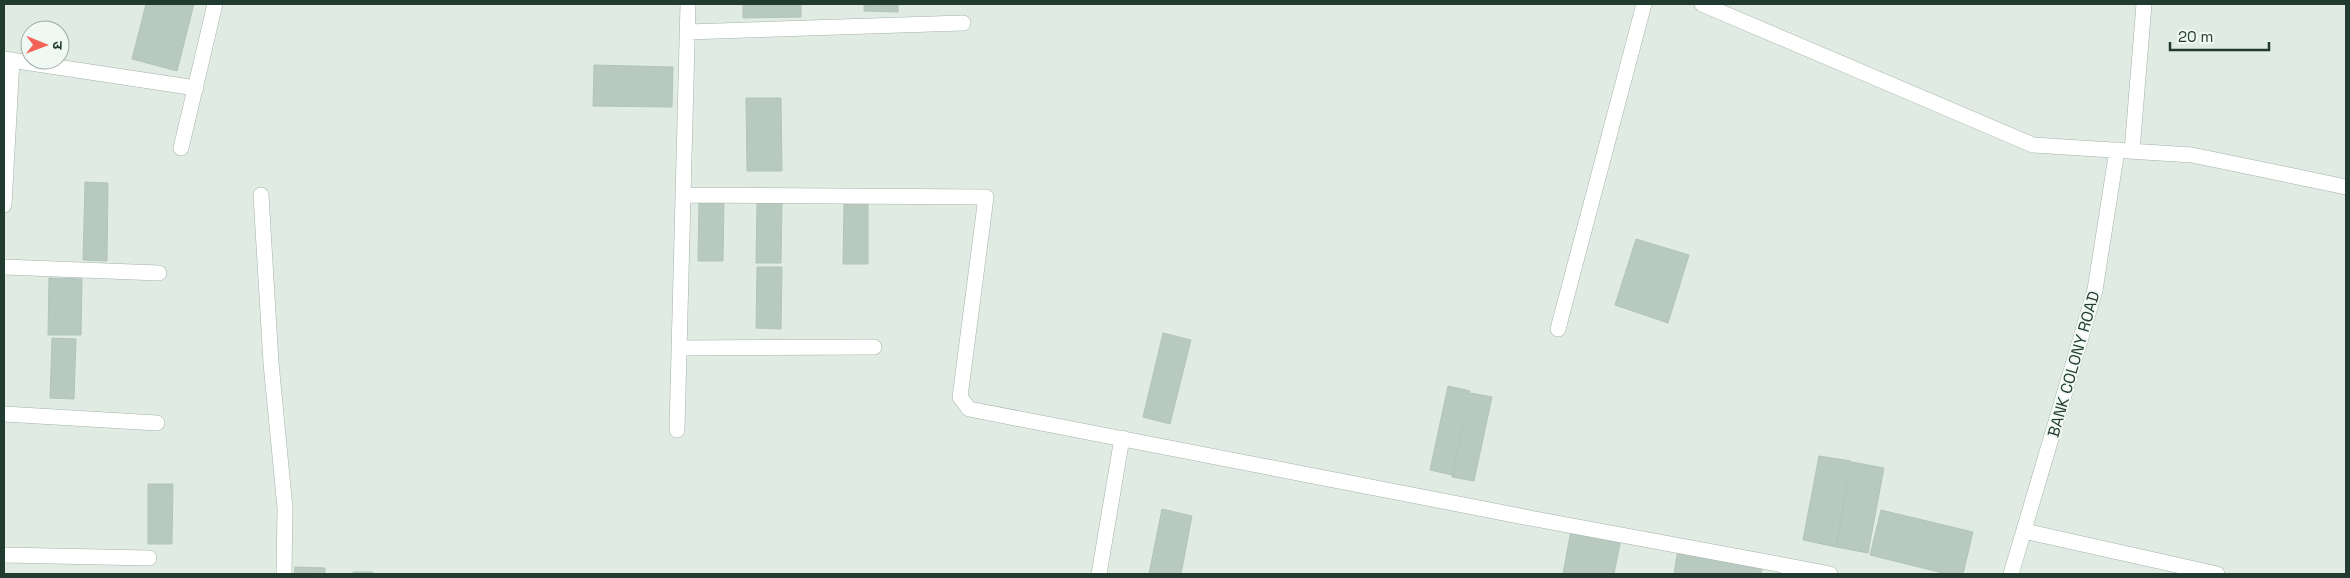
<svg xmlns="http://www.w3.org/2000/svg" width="2350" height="578" font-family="'Space Grotesk','Noto Sans Devanagari',sans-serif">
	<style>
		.building { fill: #b8c9bf; stroke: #b2c5ba }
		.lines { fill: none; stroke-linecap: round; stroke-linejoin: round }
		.minor-casing { stroke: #a3b3aa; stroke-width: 16 }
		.minor { stroke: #fff; stroke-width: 15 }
		.labels { text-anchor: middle; stroke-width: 4; stroke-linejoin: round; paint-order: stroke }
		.street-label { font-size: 16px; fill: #213b30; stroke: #f0f8f3 }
	</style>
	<rect width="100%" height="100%" fill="#e0ebe4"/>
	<!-- building -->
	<path class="building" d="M146 4H194L177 71 132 59Z
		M743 4H801V17L743 18Z
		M864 4H898V12L864 11Z
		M594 65 673 67 672 107 593 106Z
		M746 98H781L782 171H747Z
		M85 182 108 183 107 261 83 260Z
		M699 200H724L723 261H698Z
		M757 201 782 202 781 263H756Z
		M844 203H868V264H843Z
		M1636 239 1689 255 1668 323 1615 305Z
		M757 267H782L781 329 756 328Z
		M49 278 82 279 81 335H48Z
		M1163 333 1191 340 1170 424 1143 417Z
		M52 338 76 339 74 399 50 398Z
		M1448 386 1470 391 1452 475 1430 470Z
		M1471 393 1492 397 1474 481 1452 477Z
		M1819 456 1851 461 1836 547 1803 540Z
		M1852 462 1884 468 1868 553 1836 547Z
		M148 484H173L172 544H148Z
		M1162 509 1192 516 1181 574H1149Z
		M1881 510 1973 532 1963 574H1947L1870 555Z
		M1571 530 1621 539 1614 574H1563Z
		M1678 549 1764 566 1760 574H1674Z
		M295 567 325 568V574H294Z
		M353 572H373V574H353Z"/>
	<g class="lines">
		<!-- minor casing -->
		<g class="minor-casing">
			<path id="minor" d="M1702 4 2033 145 2192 155 2346 187
				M687 32 963 23
				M4 59 196 88
				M181 148 215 4
				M2132 151 2144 4
				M261 195 271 363 285 508 284 574
				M684 195 986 197 960 397 969 409 1535 519 1794 567 1788 574
				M4 205 12 60
				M4 267 159 273
				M1558 329 1644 4
				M679 348 874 347
				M4 414 157 423
				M677 430 688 4
				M2024 531 2217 574
				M4 555 149 558
				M1794 567 1830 574
				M1099 574 1122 438
				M2011 574 2095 290 2117 150"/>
		</g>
		<!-- minor -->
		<use href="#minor" class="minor"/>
	</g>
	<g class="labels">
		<!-- street labels -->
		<g class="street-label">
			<text transform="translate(2073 364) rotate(-74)" y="6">BANK COLONY ROAD</text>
		</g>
	</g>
	<!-- border -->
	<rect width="2350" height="578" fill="none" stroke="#213b30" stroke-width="10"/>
	<!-- north arrow -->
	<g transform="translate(45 45) rotate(91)"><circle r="24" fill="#f0f8f3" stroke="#9daca5"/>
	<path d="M0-4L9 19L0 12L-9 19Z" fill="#f36256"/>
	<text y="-8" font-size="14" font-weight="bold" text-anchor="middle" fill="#213b30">उ</text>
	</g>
	<!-- scale -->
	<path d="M2170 42v8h99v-8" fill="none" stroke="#213b30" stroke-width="2.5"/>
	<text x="2178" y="42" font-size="15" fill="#213b30" stroke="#f0f8f3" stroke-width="4" paint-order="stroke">20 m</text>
</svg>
